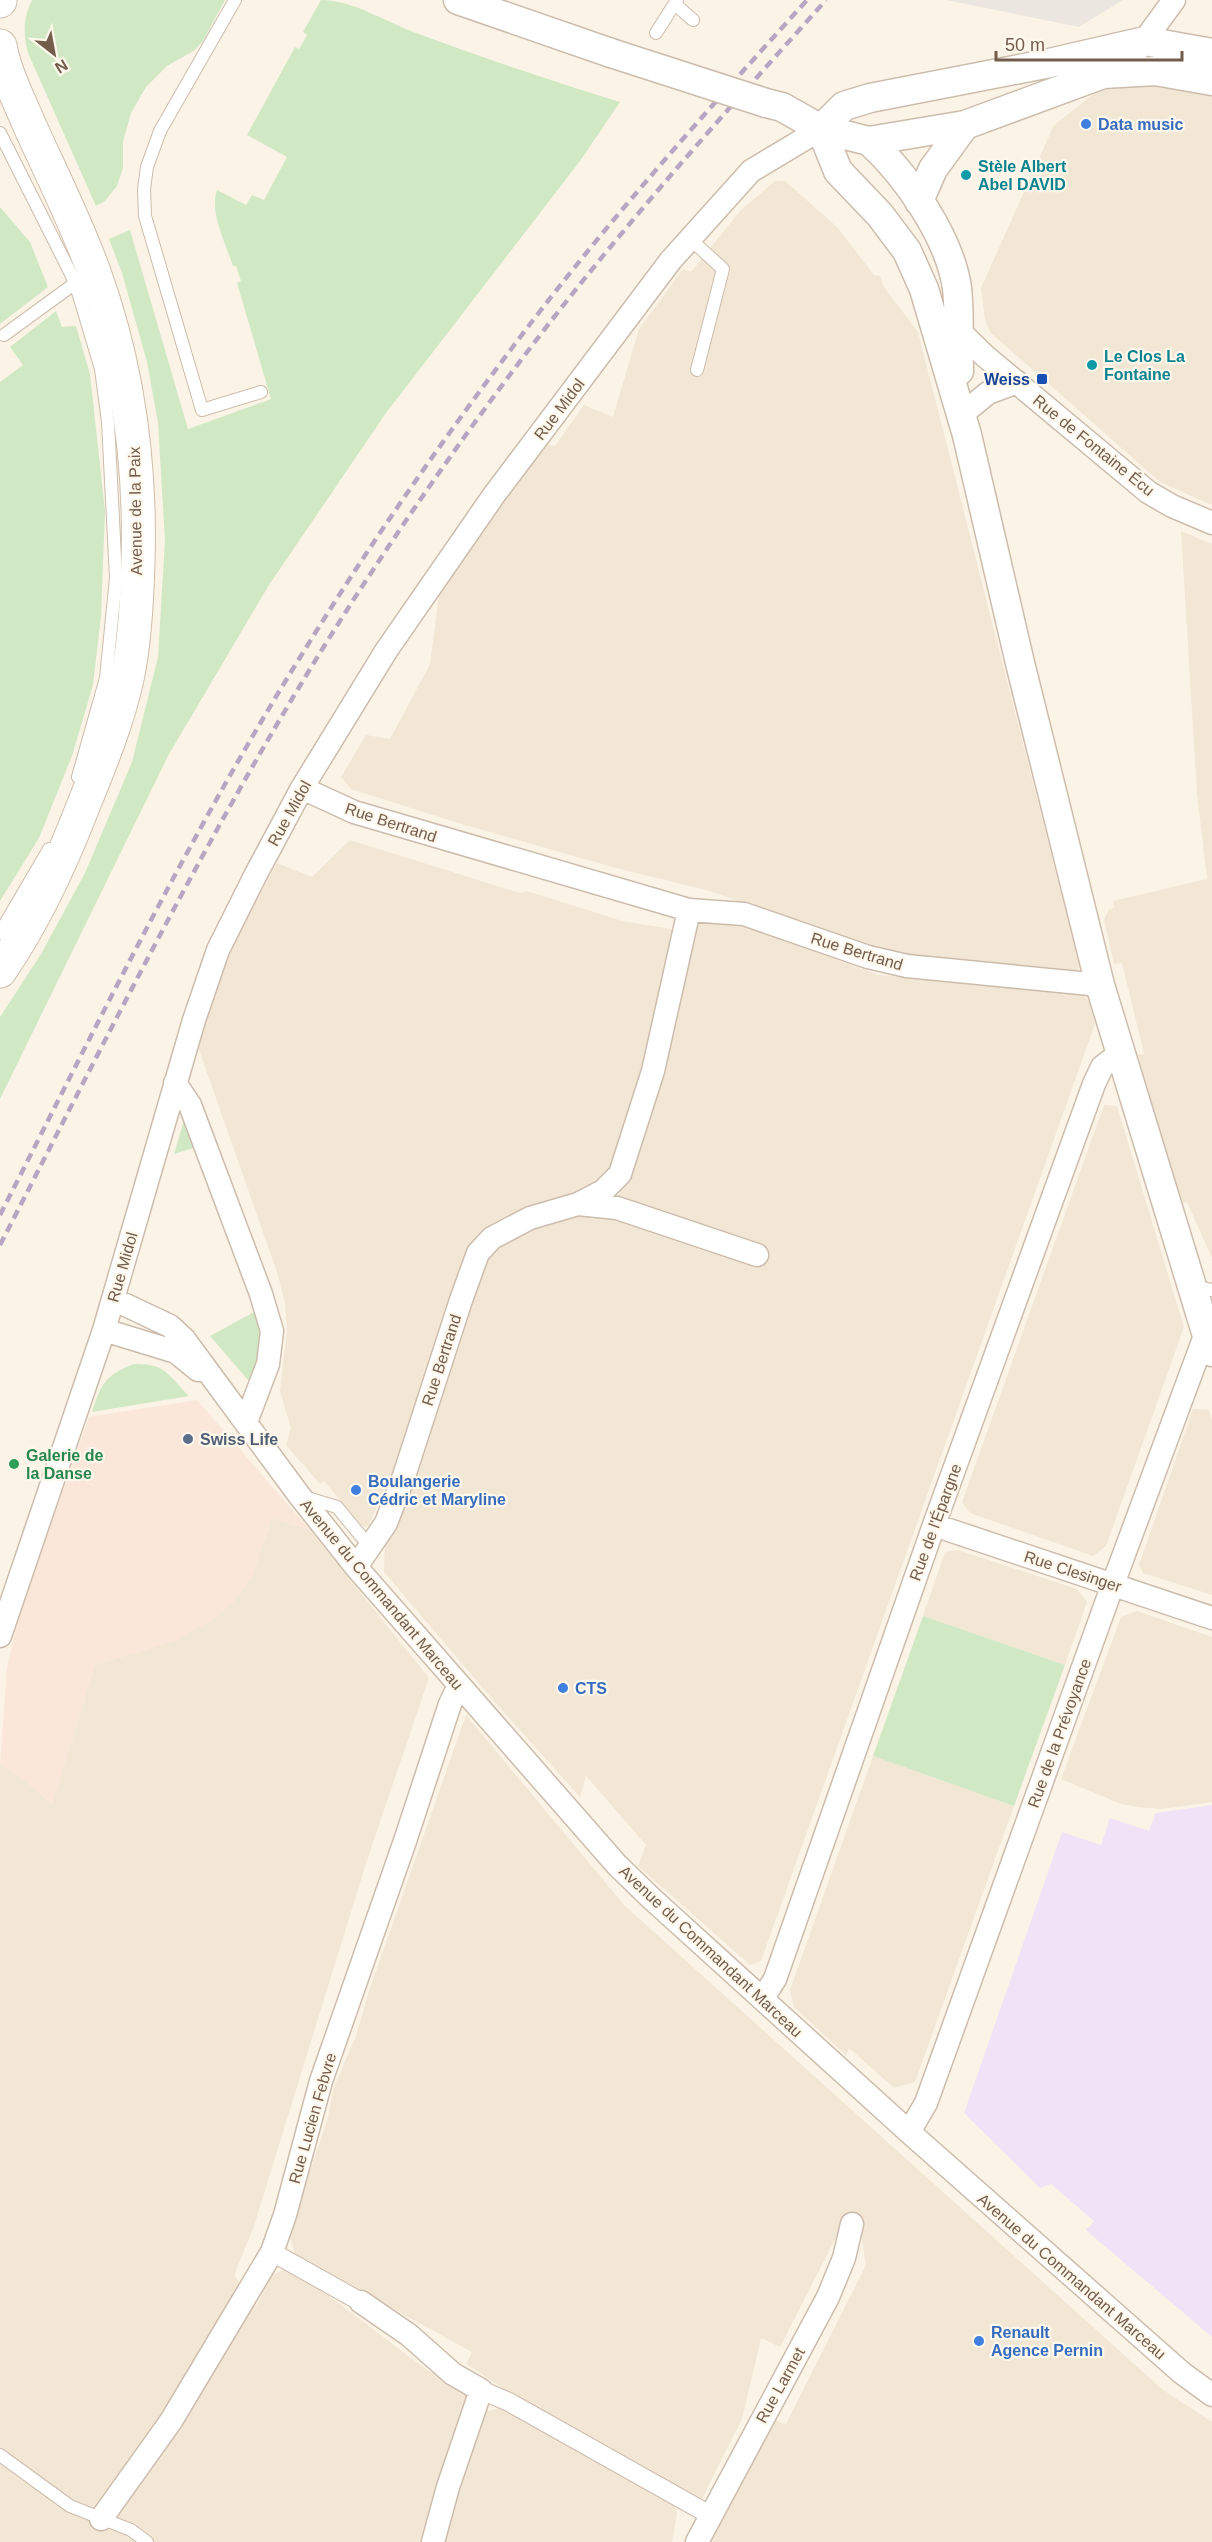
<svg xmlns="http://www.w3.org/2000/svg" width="1212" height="2542" font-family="Arial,sans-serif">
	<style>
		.residential { fill: #f2e6d4 }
		.commercial { fill: #fbe6da }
		.industrial { fill: #ebe6df }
		.education { fill: #f1e2f7 }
		.green { fill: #d1e8c5 }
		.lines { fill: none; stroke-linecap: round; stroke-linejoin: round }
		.service-casing { stroke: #ccbcac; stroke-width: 14 }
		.pedestrian-casing { stroke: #ccbcac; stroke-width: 20 }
		.minor-casing { stroke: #ccbcac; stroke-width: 25 }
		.tertiary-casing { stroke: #ccbcac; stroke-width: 31 }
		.secondary-casing { stroke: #cfbdaa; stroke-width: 35 }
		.service { stroke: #fff; stroke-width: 12 }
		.pedestrian { stroke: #fff; stroke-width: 18 }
		.minor { stroke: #fff; stroke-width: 22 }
		.tertiary { stroke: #fff; stroke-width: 28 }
		.secondary { stroke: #fff; stroke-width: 33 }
		.rail { stroke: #b8a5c4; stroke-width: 4.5; stroke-dasharray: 9 6; stroke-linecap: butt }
		.tertiary-bridge-casing { stroke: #ccbcac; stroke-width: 31; stroke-linecap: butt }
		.tertiary-bridge { stroke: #fff; stroke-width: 28 }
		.shop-dot { fill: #3f7fe0; stroke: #fef8ec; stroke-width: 2 }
		.culture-dot { fill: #0f9aa8; stroke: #fef8ec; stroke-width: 2 }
		.transit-dot { fill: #1a4fb4; stroke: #fef8ec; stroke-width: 2 }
		.service-dot { fill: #5c6f8a; stroke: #fef8ec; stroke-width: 2 }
		.leisure-dot { fill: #2e9e5b; stroke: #fef8ec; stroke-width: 2 }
		.labels { text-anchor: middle; stroke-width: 4.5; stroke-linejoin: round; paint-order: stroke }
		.shop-label { font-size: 16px; font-weight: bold; fill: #366cbe; stroke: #fef8ec; text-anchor: start }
		.culture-label { font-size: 16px; font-weight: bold; fill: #0d838f; stroke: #fef8ec; text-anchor: start }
		.transit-label { font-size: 16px; font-weight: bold; fill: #164399; stroke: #fef8ec; text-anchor: end }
		.street-label { font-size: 16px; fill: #735c4c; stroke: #fef8ec }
		.service-label { font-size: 16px; font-weight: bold; fill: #4e5e75; stroke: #fef8ec; text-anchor: start }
		.leisure-label { font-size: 16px; font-weight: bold; fill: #27864d; stroke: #fef8ec; text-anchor: start }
	</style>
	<rect width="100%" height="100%" fill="#fbf4e6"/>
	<!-- residential -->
	<path class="residential" d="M1118 75 1212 96V505L1160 482 990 332 985 320 981 288 1054 125Z
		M775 181H785L837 227 874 275 880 276 884 287 918 332 1080 967 1075 972 886 954 710 891 616 868 458 823 351 789 341 777 366 735 390 739 430 664 440 589 447 584 500 505 547 444 555 446 584 405 613 417 639 329 683 269 691 272 740 211Z
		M1181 531 1212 544V1258L1187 1202 1180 1204 1138 1055 1144 1054 1122 963 1114 964 1104 920 1109 909 1114 908 1113 901 1207 879 1197 793Z
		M350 840 520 893 527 891 622 921 678 930 659 1033 615 1169 600 1185 562 1196 501 1219 485 1230 398 1462 368 1526 363 1527 324 1481 320 1484 286 1445 291 1428 280 1391 287 1330 285 1303 278 1275 197 1044 229 954 277 863 312 877Z
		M704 920 731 922 879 975 1082 994 1089 1000 1095 1024 761 1961 750 1965 638 1866 646 1845 586 1776 580 1797 493 1700 384 1572 385 1545 491 1244 535 1220 593 1209 619 1194 646 1114 695 929Z
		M1104 1105 1117 1106 1184 1327 1106 1546 1093 1556 970 1513 962 1502Z
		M1193 1409 1209 1410 1212 1419V1595L1143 1573 1139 1565Z
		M272 1518 310 1530 429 1678 368 1857 253 2229 234 2275 256 2306 272 2275 291 2267 427 2370 470 2395 424 2542H0V1765L14 1772 52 1804 95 1665 177 1640 251 1579Z
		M958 1550 1077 1589 1087 1602 1065 1665 923 1616 945 1552Z
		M1137 1611 1212 1637V1802L1161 1809 1138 1807 1121 1804 1061 1779 1121 1617Z
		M466 1715 624 1905 1163 2390 1212 2422V2542H698L755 2414 786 2424 866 2265 859 2223 856 2214 849 2212 780 2347 761 2338 742 2419 702 2499 512 2394 466 2364 472 2352 295 2255 289 2232 327 2121 334 2087 356 2036 369 1991Z
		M873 1756 1014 1806 915 2082 894 2088 849 2048 846 2055 794 2007 790 1990Z
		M507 2406 674 2501 677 2513 672 2542H439L480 2413Z"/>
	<!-- commercial -->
	<path class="commercial" d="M197 1400 310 1530 272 1518 251 1579 231 1605 212 1620 177 1640 95 1665 52 1804 14 1772 0 1765 7 1668 18 1619 89 1417Z"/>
	<!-- industrial -->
	<path class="industrial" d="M946 0H1123L1079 27Z"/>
	<!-- education -->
	<path class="education" d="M1212 1805V2337L1087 2231 1086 2228H1089L1094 2221 1051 2184 1040 2188 964 2113 1062 1832 1101 1845 1110 1818 1149 1831 1156 1813Z"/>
	<!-- green -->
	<path class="green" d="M32 0H225L203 41 195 50 167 66 146 87 131 113 123 142V168L117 186 105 201 96 206 28 53C23 34 23 18 32 0Z
		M321 0C353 0 386 22 416 33 483 58 551 81 620 102L580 161 386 413 269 585 169 754 0 1099V1017L41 954 85 873 132 762 158 657 165 541 158 423 147 362 122 273 109 239 130 230 188 429 271 399 237 283 241 281 236 266H233C226 244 209 213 217 190L246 205 252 195 264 200 287 157 247 135 295 47 299 49 307 35 303 32Z
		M0 207 30 242 48 287 0 324Z
		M56 311 62 327 76 326 90 374 105 511 101 616 93 685 72 756 39 838 0 901V382L23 365 10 347Z
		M185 1117 197 1147 174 1154Z
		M258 1310C260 1333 263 1360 248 1380L210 1336Z
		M134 1364C166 1363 169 1376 189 1396L92 1412C101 1384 105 1375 134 1364Z
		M923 1616 1065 1665 1014 1806 873 1756Z"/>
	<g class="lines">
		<!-- service casing -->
		<g class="service-casing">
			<path id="service" d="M235 0 160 131 147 167 144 189 145 216 202 410 261 392
				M676 5 693 20
				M656 33 677 0
				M0 133 75 282 101 369 108 422 116 578 106 678 78 777
				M690 239 723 269 697 370
				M4 335 81 279
				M0 933 49 849
				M1192 1286 1212 1290
				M304 1497 337 1507 370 1547
				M0 2455 70 2506 131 2530 147 2542"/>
		</g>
		<!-- pedestrian casing -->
		<g class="pedestrian-casing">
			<path id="pedestrian" d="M272 2252 361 2302
				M481 2390 509 2402 710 2515"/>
		</g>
		<!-- minor casing -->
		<g class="minor-casing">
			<path id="minor" d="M1136 52 1174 0
				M951 323 985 356 1148 492 1172 506 1212 523
				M961 415 988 393 1017 382
				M302 788 354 812 689 910 744 914 868 957 907 966 1100 985
				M175 1083 190 1105 261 1294 272 1331 268 1364 246 1422
				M578 1204 617 1208 757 1255
				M113 1299 170 1326 184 1339 299 1495 356 1567 617 1865 651 1898 909 2132 1182 2373 1212 2395
				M104 1330 176 1352 198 1370
				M934 1525 1212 1618
				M356 1567 386 1523 404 1476 461 1300 478 1253 492 1238 530 1218 578 1204 603 1191 620 1174 653 1071 689 910
				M0 1636 104 1330 194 1020 218 950 256 874 302 788 386 651 494 495 671 260 751 171 821 129
				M763 1998 775 1979 934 1525 1094 1084 1102 1067 1119 1054
				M909 2132 926 2103 1113 1584 1206 1333
				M361 2302 409 2335 453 2374 481 2390 448 2487 433 2542
				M101 2519 171 2421 272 2252 285 2215 321 2081 405 1841 450 1704 459 1685
				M697 2542 828 2297 844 2258 852 2224"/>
		</g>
		<!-- tertiary casing -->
		<g class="tertiary-casing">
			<path id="tertiary" d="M458 0 611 53
				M766 103 782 107 821 129 869 141 965 125 1103 74 1155 71 1212 81
				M821 129 838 171 880 215 907 251 924 289 967 435 1020 663 1100 985 1212 1352
				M821 129 844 106 870 98 1045 64 1145 41 1212 53
				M869 141C906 174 950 238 957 288 960 315 958 344 959 371
				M919 201 933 169 965 125"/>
		</g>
		<!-- secondary casing -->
		<g class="secondary-casing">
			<path id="secondary" d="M0 1V0
				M0 46C5 73 18 98 29 124 51 173 76 222 94 272 128 366 141 463 138 562 137 601 135 641 127 679 117 724 99 767 82 809 60 866 34 921 0 971"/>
		</g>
		<!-- service -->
		<use href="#service" class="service"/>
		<!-- pedestrian -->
		<use href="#pedestrian" class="pedestrian"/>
		<!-- minor -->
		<use href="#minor" class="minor"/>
		<!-- tertiary -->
		<use href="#tertiary" class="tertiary"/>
		<!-- secondary -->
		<use href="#secondary" class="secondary"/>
		<!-- rail -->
		<path class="rail" d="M0 1215C97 1025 191 832 304 651 368 547 438 446 512 348 603 226 705 113 807 0
			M0 1245C116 1020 228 791 367 579 447 457 533 339 627 227 691 150 759 75 826 0"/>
		<!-- tertiary-bridge casing -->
		<g class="tertiary-bridge-casing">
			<path id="tertiary-bridge" d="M611 53 766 103"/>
		</g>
		<!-- tertiary-bridge -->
		<use href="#tertiary-bridge" class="tertiary-bridge"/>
	</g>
	<!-- markers -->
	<g class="shop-dot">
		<circle cx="1086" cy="124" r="6"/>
		<circle cx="356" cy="1490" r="6"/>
		<circle cx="563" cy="1688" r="6"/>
		<circle cx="979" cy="2341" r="6"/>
	</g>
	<g class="culture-dot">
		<circle cx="966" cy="175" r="6"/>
		<circle cx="1092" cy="365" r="6"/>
	</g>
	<rect class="transit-dot" x="1036" y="373" width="12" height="12" rx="3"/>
	<circle class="service-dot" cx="188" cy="1439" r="6"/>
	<circle class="leisure-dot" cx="14" cy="1464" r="6"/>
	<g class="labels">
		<!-- shop labels -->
		<g class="shop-label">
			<text x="1098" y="130">Data music</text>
			<text x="368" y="1487">Boulangerie<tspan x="368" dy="18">Cédric et Maryline</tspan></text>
			<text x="575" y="1694">CTS</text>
			<text x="991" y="2338">Renault<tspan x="991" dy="18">Agence Pernin</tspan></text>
		</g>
		<!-- culture labels -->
		<g class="culture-label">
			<text x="978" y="172">Stèle Albert<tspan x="978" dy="18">Abel DAVID</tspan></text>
			<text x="1104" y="362">Le Clos La<tspan x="1104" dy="18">Fontaine</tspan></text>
		</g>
		<!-- transit labels -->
		<g class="transit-label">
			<text x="1030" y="385">Weiss</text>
		</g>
		<!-- street labels -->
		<g class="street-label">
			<text transform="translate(559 409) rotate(-53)" y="6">Rue Midol</text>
			<text transform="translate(1094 445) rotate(39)" y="6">Rue de Fontaine Écu</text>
			<text transform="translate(135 511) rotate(-91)" y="6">Avenue de la Paix</text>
			<text transform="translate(289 813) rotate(-61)" y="6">Rue Midol</text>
			<text transform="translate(391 822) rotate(18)" y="6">Rue Bertrand</text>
			<text transform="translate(857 951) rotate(17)" y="6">Rue Bertrand</text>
			<text transform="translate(122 1267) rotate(-74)" y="6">Rue Midol</text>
			<text transform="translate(441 1360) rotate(-72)" y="6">Rue Bertrand</text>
			<text transform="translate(935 1522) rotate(-70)" y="6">Rue de l'Épargne</text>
			<text transform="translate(1073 1571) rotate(18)" y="6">Rue Clesinger</text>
			<text transform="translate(382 1594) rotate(50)" y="6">Avenue du Commandant Marceau</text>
			<text transform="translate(1059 1733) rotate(-70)" y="6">Rue de la Prévoyance</text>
			<text transform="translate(711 1951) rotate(43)" y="6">Avenue du Commandant Marceau</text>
			<text transform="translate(312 2118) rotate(-74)" y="6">Rue Lucien Febvre</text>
			<text transform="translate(1072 2276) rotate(41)" y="6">Avenue du Commandant Marceau</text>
			<text transform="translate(780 2385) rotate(-61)" y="6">Rue Larmet</text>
		</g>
		<!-- service labels -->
		<g class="service-label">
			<text x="200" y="1445">Swiss Life</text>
		</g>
		<!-- leisure labels -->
		<g class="leisure-label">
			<text x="26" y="1461">Galerie de<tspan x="26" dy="18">la Danse</tspan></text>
		</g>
	</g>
	<!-- north arrow -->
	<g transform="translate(54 54) rotate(149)" stroke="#fef8ec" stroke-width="4.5" paint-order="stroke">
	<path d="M0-4.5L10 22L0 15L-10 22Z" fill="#735c4c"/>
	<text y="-9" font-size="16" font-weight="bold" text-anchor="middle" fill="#735c4c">N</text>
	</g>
	<!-- scale -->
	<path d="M996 51v9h186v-9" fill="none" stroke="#735c4c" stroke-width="3"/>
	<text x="1005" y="51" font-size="18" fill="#735c4c" stroke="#fef8ec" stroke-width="4.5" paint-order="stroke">50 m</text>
</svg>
